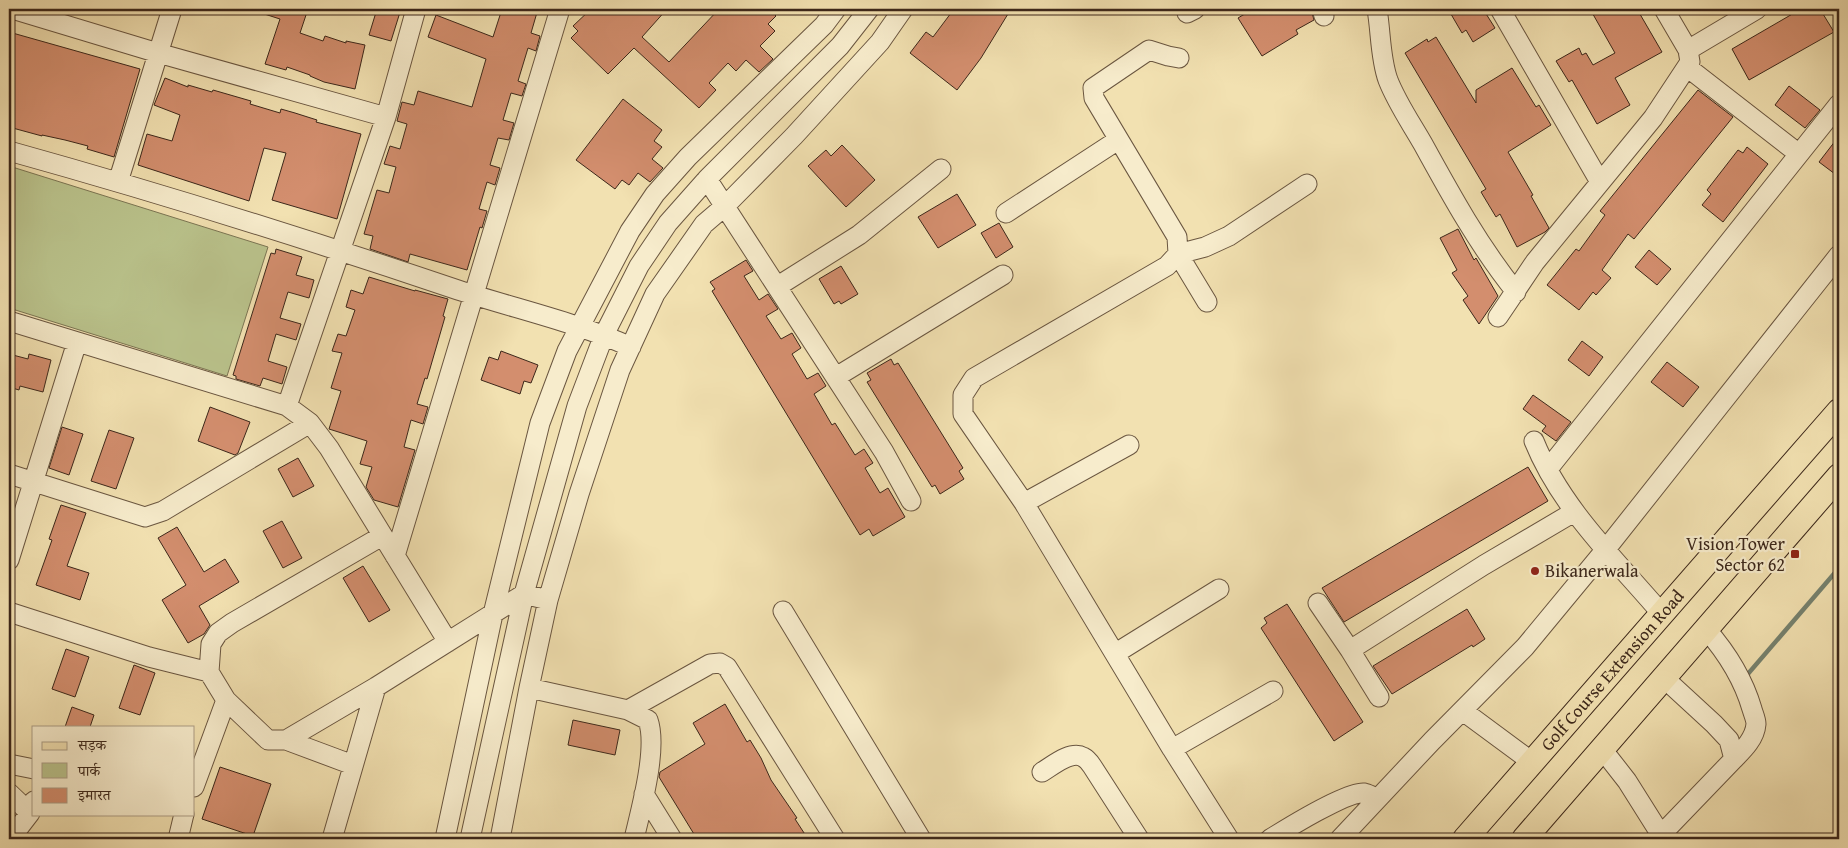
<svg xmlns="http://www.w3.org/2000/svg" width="1848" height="848" font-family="'Gentium Book Plus','Noto Serif Devanagari',serif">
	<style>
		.green { fill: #bac38c; stroke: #7b7553 }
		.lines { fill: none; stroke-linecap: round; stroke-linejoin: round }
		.stream { stroke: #76826f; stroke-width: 4.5 }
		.building { fill: #d38e6e; stroke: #3c271a }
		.minor-casing { stroke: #6a5640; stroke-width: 21 }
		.major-casing { stroke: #3c271a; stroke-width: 26 }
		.minor { stroke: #f7eccc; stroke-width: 19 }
		.major { stroke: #f2e1b1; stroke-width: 24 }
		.poi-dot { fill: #8f2418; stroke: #f7eccc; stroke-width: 2 }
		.labels { text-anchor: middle; stroke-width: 4.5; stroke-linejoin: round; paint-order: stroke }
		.poi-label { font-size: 18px; fill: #3c271a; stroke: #f7eccc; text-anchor: end }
		.street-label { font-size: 18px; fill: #3c271a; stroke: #f7eccc }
	</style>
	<rect width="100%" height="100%" fill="#f2e1b1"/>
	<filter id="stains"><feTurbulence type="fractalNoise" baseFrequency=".004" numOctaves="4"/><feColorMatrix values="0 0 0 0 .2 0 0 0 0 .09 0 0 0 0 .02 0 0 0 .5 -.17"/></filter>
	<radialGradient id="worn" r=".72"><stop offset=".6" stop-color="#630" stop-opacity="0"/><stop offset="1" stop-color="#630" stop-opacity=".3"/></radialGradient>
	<!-- green -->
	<path class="green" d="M9 166 268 247 227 376 9 308Z"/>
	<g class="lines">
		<!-- stream -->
		<path class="stream" d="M1747 675 1839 568"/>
	</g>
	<!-- building -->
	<path class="building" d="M256 9H308L300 33 323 41 325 36 346 43V41L365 45 355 89 324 82 310 76V75L287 67 286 70 265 64 280 19 255 11Z
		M377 9H401L391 41 369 35Z
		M502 9H538L531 33 540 36 536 51 528 48 518 81 526 84 522 96 511 93 503 120 514 123 509 140 498 138 490 165 500 168 495 185 487 182 479 209 487 211 482 228 480 227 467 270 410 254 408 262 370 249 373 236 364 234 377 190 389 193 396 167 384 164 390 146 400 149 407 124 397 121 402 102 414 105 418 91 472 107 486 59 428 37 436 15 493 37Z
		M591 9H667L642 37 669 62 719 9H769L776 16 768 24 775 31 760 46 773 59 759 72 746 60 736 71 728 63 709 83 716 90 699 108 634 48 608 74 571 38 578 31 573 26Z
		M954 9H1011L981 58 957 90 910 53 926 32 933 37Z
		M1253 9H1311L1314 20 1296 30 1298 34 1262 56 1238 18Z
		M1448 9H1483L1495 28 1473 42 1466 30 1462 33Z
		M1590 9H1637L1662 52 1615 78 1630 105 1597 124 1572 80 1569 82 1556 61 1579 48 1582 55 1586 53 1593 65 1615 53Z
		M1801 9H1820L1834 32 1749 80 1732 49Z
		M9 32 140 69 114 157 87 149 88 146 65 140 42 135V136L9 127Z
		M1436 37 1476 103V90L1512 68 1536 107 1539 105 1551 125 1508 152 1533 195 1531 196 1549 228 1545 232 1517 247 1500 214 1496 217 1481 192 1486 189 1405 53 1427 39 1428 42Z
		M165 78 188 87V85L212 92 213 90 251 101 250 104 280 113 281 109 295 113 317 120 316 122 361 134 337 219 272 200 286 153 264 148 249 201 138 165 147 134 172 141 180 115 154 105Z
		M1789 86 1820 110 1805 128 1775 105Z
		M1698 90 1733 117 1634 239 1628 234 1602 270 1611 278 1596 295 1593 292 1579 310 1547 285 1576 249 1579 251 1605 215 1600 211Z
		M623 99 662 130 654 141 662 147 652 159 663 168 650 182 638 173 629 185 622 180 615 189 576 160Z
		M1839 136V177L1819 162Z
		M842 145 875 180 846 207 808 166 826 150 831 156Z
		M1747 147 1768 164 1723 222 1702 205 1711 194 1707 190 1738 150 1743 153Z
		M957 194 976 225 938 248 918 217Z
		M999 223 1013 247 996 258 981 233Z
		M1458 229 1474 260 1476 258 1498 296 1479 324 1463 300 1468 296 1452 273 1457 270 1440 238Z
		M276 249 302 257 296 275 314 280 309 298 288 292 280 318 301 324 296 340 276 334 268 361 287 367 282 384 263 378 260 386 236 379V376L233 375 271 253 275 254Z
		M1649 250 1671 269 1657 285 1635 267Z
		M746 260 753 271 744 276 759 300 768 294 778 309 766 316 781 339 792 333 801 348 792 354 807 379 818 373 826 386 814 394 832 425 835 423 855 455 864 449 873 463 865 468 880 493 888 488 905 517 873 536 869 529 860 535 712 291 715 289 710 282Z
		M841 266 858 294 841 304 839 301 834 304 819 279Z
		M369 277 415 291V290L448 299 443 316 445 317 427 379 425 378 417 404 428 407 423 424 411 420 404 447 415 450 398 507 374 500 366 487 372 467 360 464 367 441 329 429 341 391 331 388 342 353 332 351 338 334 346 336 355 310 346 307 351 290 363 294Z
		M1582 341 1603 357 1589 376 1568 360Z
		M501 351 538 365 531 383 524 381 520 394 481 380 489 357 498 360Z
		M9 354 28 359 29 354 51 360 43 392 20 386 19 390 9 387Z
		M891 359 894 365 898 363 963 468 959 471 964 479 940 494 935 485 932 487 867 382 871 380 867 373Z
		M1667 362 1699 387 1683 407 1651 382Z
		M1533 395 1571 422 1556 441 1542 431 1546 426 1523 409Z
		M210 407 250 422 238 453 235 455 198 441Z
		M62 427 83 434 69 475 49 468Z
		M109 430 134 438 116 489 91 481Z
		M298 458 314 486 293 497 278 469Z
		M1528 467 1548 501 1344 622 1322 588Z
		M61 505 86 513 67 566 89 573 80 600 36 585 52 540 49 539Z
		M282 521 302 558 283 568 263 531Z
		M177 527 204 572 225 559 239 582 199 606 210 625 204 634 188 643 162 600 186 585 158 538Z
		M363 566 390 610 369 622 343 578Z
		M1287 604 1363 722 1334 741 1261 628 1267 623 1264 618Z
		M1467 609 1485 639 1473 647 1472 645 1392 694 1373 666Z
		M66 649 89 657 75 697 52 689Z
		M134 665 155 673 140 715 119 708Z
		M725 704 747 742 750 740 761 758 771 780 797 818 795 819 808 839H697L659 777 660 772 705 744 693 723Z
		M72 707 94 715 90 727H65Z
		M573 720 620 730 615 755 568 745Z
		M220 767 271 784 253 836 202 819Z"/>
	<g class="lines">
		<!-- minor casing -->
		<g class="minor-casing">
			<path id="minor" d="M12 9 158 53 386 117
				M1322 9 1324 16
				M1377 9C1381 32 1380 58 1388 80 1397 103 1411 123 1423 144 1451 195 1479 246 1516 292
				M1500 9 1600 182
				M1187 13 1195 9
				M1688 50 1757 9
				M1179 58 1168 56 1149 50 1093 88 1094 98 1177 237 1178 254 1167 266 974 378 963 395V414L1024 503 1172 749 1229 839
				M1687 67 1799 154
				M9 151C160 193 310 240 458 290 516 309 576 322 631 347
				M707 179 884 452 911 501
				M118 182 172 9
				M1006 213 1118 140
				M778 286 859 235 941 169
				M1207 302 1178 254 1205 247 1229 236 1307 184
				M1498 317 1535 262 1653 118 1690 62 1688 50 1664 9
				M9 321 287 406 310 423 329 448 448 642
				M836 377 1003 275
				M287 406 386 117 416 9
				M1534 441C1561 508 1616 560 1662 614
				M1548 469 1839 104
				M9 474 145 517 163 511 310 423
				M1024 503 1129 445
				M395 556 560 9
				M9 560 77 342
				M1318 603 1350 650 1484 565 1574 512
				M783 611 921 839
				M9 612 149 657 209 672
				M1706 629C1727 653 1743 678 1752 709 1753 713 1756 719 1756 724 1755 738 1744 749 1734 759
				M1350 650 1379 697
				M1116 653 1219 589
				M529 688 628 710
				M226 700 268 740H286L376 687 524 594 548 600 579 494 620 370 655 294 704 224 725 206 794 136 880 42 903 9
				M1463 711 1532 762
				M286 740 353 765
				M1172 749 1273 691
				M1602 749 1627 781 1661 835
				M9 764 34 769
				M1042 772C1052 766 1071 750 1083 757 1087 759 1090 763 1092 766L1139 839
				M194 787 226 700 209 672 211 644 218 633 232 623 382 536
				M9 793 30 813 34 801
				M644 794 672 839
				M10 839 30 813
				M178 839 184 814
				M332 839 376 687
				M445 839 493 614 540 423 567 351 630 231 655 194 688 157 824 25 836 9
				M470 839 524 594 577 406 604 335 639 266 668 223 707 179 840 46 869 9
				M500 839 529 688 548 600
				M634 839C641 809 658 748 648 720L628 710 710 664 720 663 727 667 835 839
				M1270 839C1286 829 1347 791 1364 793 1368 794 1374 797 1378 798
				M1340 839 1432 741 1525 647 1606 549 1839 255
				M1657 839 1734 759 1729 740 1714 724 1664 678"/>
		</g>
		<!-- major casing -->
		<g class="major-casing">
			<g id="major">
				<path id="s1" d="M1465 839 1839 411"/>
				<path d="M1524 839 1839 476"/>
			</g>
		</g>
		<!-- minor -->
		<use href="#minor" class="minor"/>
		<!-- major -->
		<use href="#major" class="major"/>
	</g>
	<!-- markers -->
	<g class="poi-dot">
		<rect x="1790" y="549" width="10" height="10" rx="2.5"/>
		<circle cx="1535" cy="571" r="5"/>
	</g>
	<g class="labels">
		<!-- poi labels -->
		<g class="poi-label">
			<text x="1785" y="550">Vision Tower<tspan x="1785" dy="21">Sector 62</tspan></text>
			<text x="1545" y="577" text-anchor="start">Bikanerwala</text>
		</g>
		<!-- street labels -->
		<g class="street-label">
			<text dy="6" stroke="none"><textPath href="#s1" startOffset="224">Golf Course Extension Road</textPath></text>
		</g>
	</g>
	<!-- margin -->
	<rect width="1848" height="848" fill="none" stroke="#f2e1b1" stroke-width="30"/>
	<rect x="10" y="10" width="1828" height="828" fill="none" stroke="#3c271a" stroke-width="2.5"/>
	<rect x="15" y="15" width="1818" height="818" fill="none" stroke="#3c271a"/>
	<!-- legend -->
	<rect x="32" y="726" width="162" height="90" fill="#f7eccc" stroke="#ac9d85"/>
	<rect x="42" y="742" width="25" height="8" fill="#f2e1b1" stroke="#ac9d85"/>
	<text x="78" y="750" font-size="15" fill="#3c271a">सड़क</text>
	<rect x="42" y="763" width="25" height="15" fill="#bac38c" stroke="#ac9d85"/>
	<text x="78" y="776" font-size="15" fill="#3c271a">पार्क</text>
	<rect x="42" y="788" width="25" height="15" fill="#d38e6e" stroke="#ac9d85"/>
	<text x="78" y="800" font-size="15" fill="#3c271a">इमारत</text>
	<rect width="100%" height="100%" filter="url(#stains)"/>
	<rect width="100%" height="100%" fill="url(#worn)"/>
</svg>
